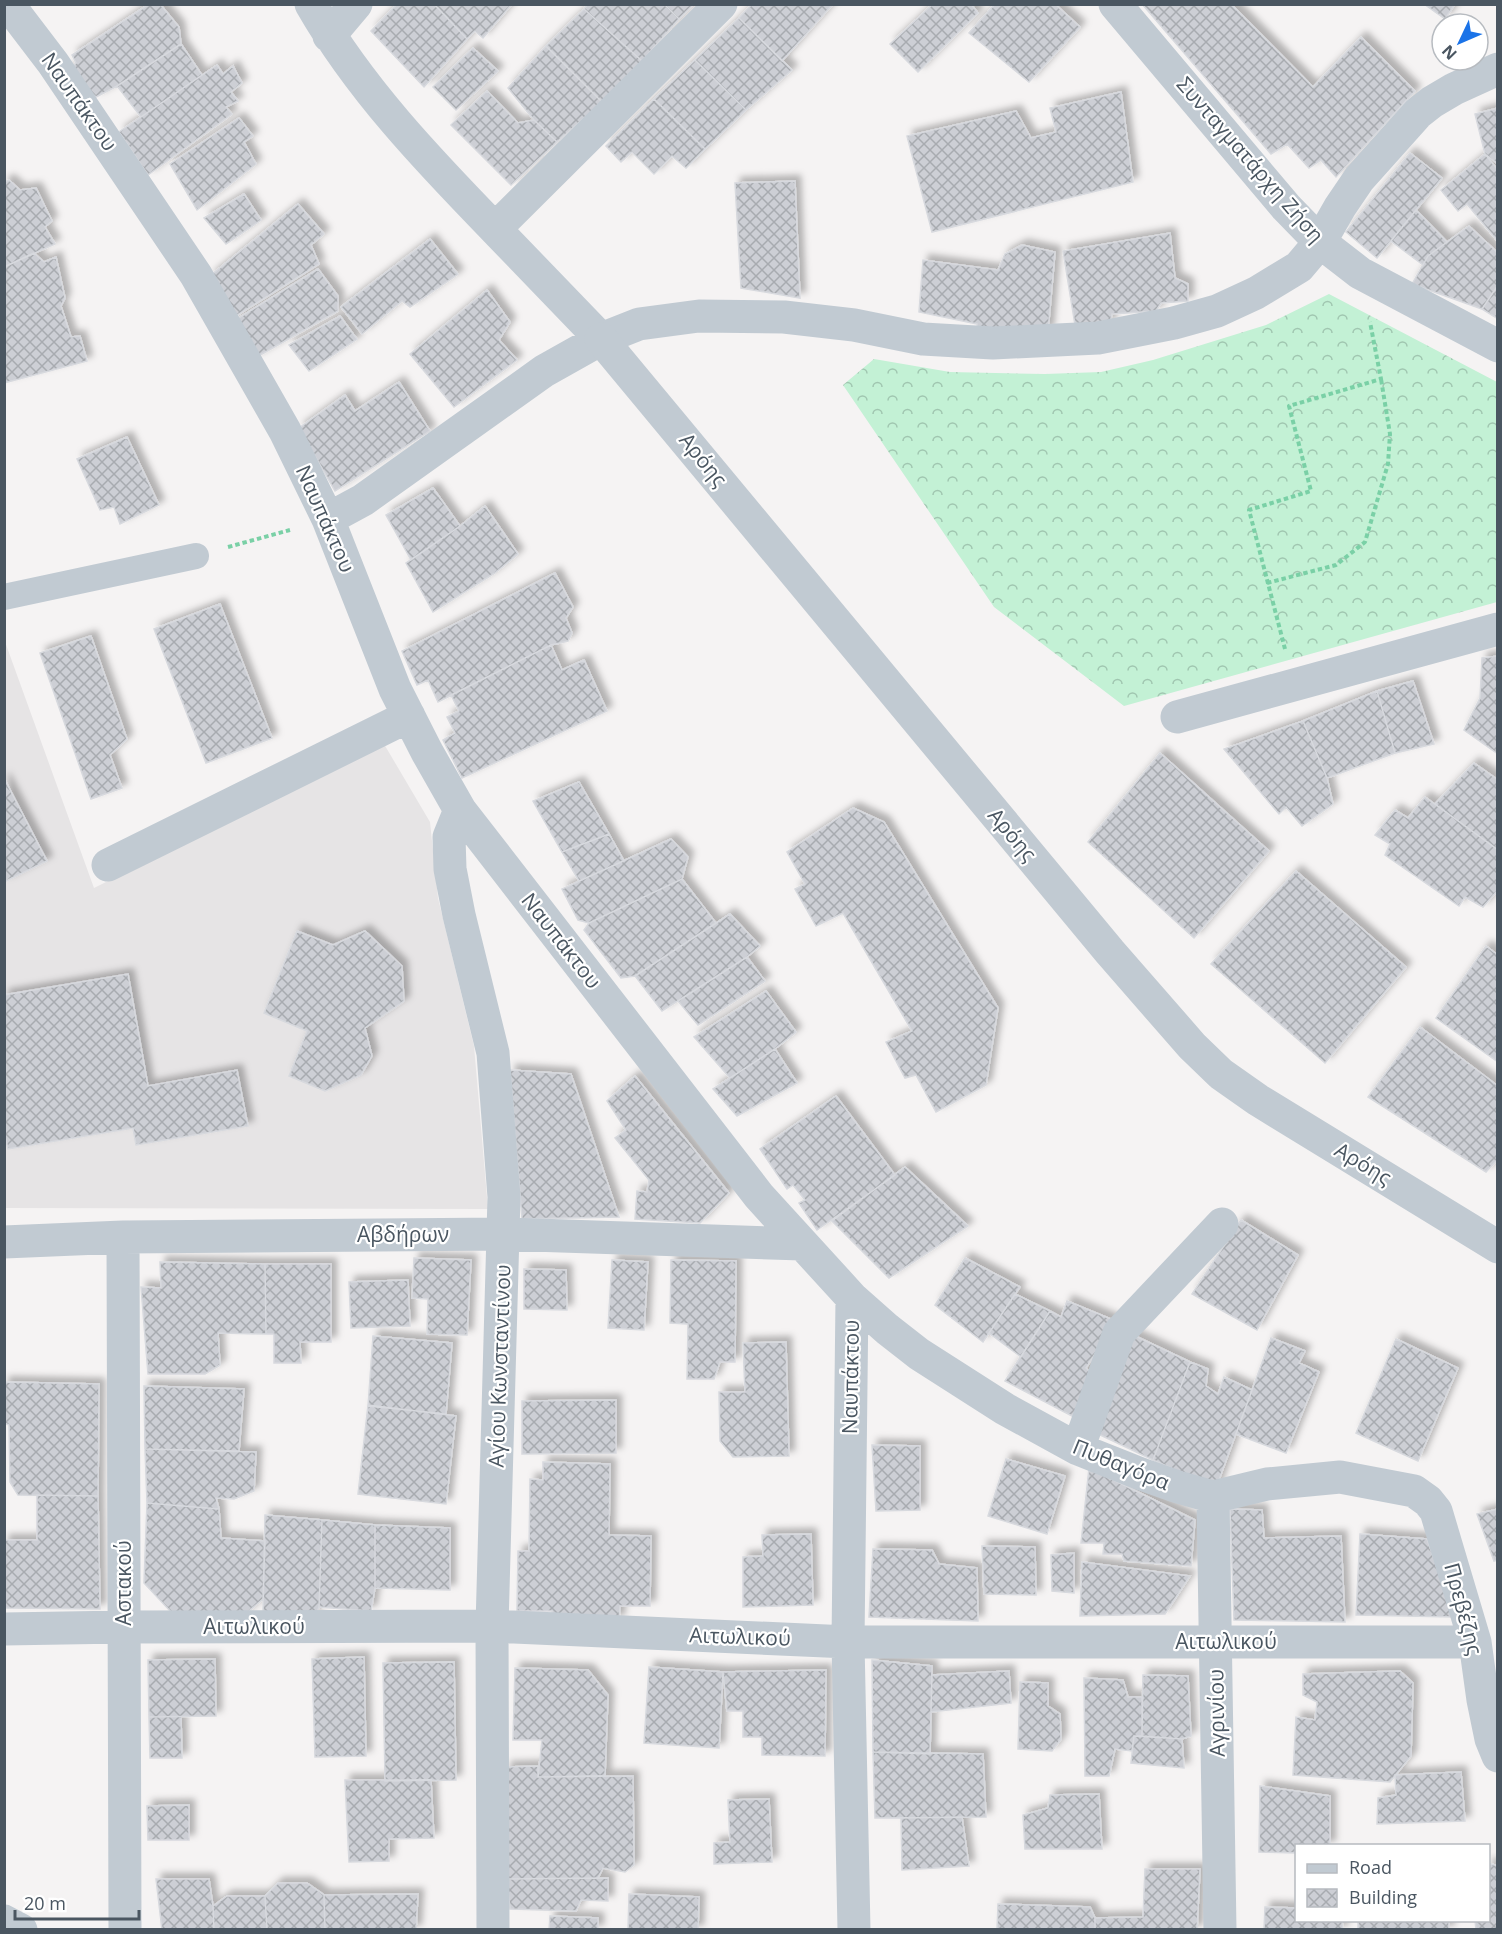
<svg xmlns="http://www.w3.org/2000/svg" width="1502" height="1934" font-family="'Open Sans',sans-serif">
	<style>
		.education { fill: #e6e4e5 }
		.forest { fill: url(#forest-crowns) }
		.building { fill: url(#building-cross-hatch); stroke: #d7d9de; stroke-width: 1.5; filter: url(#shadow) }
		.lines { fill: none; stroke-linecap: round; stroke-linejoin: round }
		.path { stroke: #7ad0a6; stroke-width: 4; stroke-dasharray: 4.5 3; stroke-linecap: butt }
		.pedestrian { stroke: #c1cad2; stroke-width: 26 }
		.minor { stroke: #c1cad2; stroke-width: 33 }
		.tertiary { stroke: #c1cad2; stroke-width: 33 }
		.labels { text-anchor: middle; stroke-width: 4.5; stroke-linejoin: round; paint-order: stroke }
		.street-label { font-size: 21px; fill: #4a5661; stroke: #fff }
	</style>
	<defs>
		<pattern id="forest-crowns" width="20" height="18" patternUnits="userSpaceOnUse" patternTransform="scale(1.5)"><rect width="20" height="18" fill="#c3f1d5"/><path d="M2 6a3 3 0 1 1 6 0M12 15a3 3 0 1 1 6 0" fill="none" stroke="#a0c6b0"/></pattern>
		<pattern id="building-cross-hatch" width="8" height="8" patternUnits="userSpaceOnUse" patternTransform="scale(1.5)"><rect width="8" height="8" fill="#cdcfd5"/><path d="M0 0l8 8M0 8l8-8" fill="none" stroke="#a8abb0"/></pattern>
		<filter id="shadow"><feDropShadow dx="5.5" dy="-5.5" stdDeviation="3" flood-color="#0004"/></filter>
	</defs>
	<rect width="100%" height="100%" fill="#f5f3f3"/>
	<!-- education -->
	<path class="education" d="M4 639 94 888 384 744 430 822 438 898 474 1046 488 1209 5 1208Z"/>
	<!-- forest -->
	<path class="forest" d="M1329 294 1497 382V602L1124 706 994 607 843 385 874 359 950 372 1045 374 1101 372 1153 360 1266 325Z"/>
	<!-- building -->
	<path class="building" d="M149 4H160L179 27 181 44 117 86 96 97 68 71 76 63 72 55Z
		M397 4H434L467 39 424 87 371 31Z
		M434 4H512L483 38 475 31 467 39Z
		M588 4H664L679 19 642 61 584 9Z
		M664 4H694L679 19Z
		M752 4H833L782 61 739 18Z
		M933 4H971L978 13 918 72 890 44Z
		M995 4H1055L1080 27 1029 82 969 33Z
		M1142 4H1231L1313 87 1361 37 1415 91 1336 177 1321 160 1309 168 1287 144 1271 154Z
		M1424 4H1455L1445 19Z
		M584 9 642 61 602 102 546 46Z
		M739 18 792 70 746 110 695 60Z
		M181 44 202 75 141 117 117 86Z
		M546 46 602 102 557 142 534 120 508 88Z
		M473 48 498 71 456 110 433 87Z
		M695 60 746 110 705 149 654 99Z
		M217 65 223 74 233 66 242 83 231 92 238 101 226 107 232 114 148 175 119 132Z
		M487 91 518 123 534 120 557 142 511 185 451 125Z
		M1121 92 1133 182 932 232 907 136 1016 111 1031 138 1056 132 1050 108Z
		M654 99 705 149 686 168 672 156 654 174 632 152 621 162 606 146Z
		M1498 108V164L1485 154 1475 114Z
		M239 118 253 136 244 142 256 164 197 210 170 164Z
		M1410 153 1442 178 1377 258 1346 232Z
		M1485 154 1498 170V242L1467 204 1458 211 1441 190Z
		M9 180 20 190 36 188 52 221 45 227 55 244 4 267V182Z
		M795 181 800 298 741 288 735 183Z
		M244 194 261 220 226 244 204 218Z
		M298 204 324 234 311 245 319 264 236 316 210 276Z
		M1416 210 1447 242 1428 256 1423 265 1391 241Z
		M1469 226 1498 253V285L1482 309 1412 284 1428 256Z
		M1170 233 1175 278 1188 284V301L1161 303 1156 311 1112 314 1110 323 1076 331 1063 251Z
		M430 239 458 274 410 307 402 301 362 334 341 307Z
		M1022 245 1055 252 1048 332H978L977 324 919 312 923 260 998 270 1005 254Z
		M34 253 44 262 56 257 65 298 61 306 71 337 80 336 87 361 4 383V267Z
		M318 269 338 296V311L255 358 232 322Z
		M1498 285V319L1482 309Z
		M487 290 510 322 499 340 517 360 454 407 410 354Z
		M340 316 357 339 309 371 289 345Z
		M399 382 430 431 335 491 299 428 345 395 355 411Z
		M127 437 159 505 120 524 114 507 100 510 77 459Z
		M433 488 460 526 411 560 386 515Z
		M485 506 518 554 495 573 433 612 406 563 460 526Z
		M555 573 573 607 566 618 572 633 568 641 551 645 438 702 428 680 417 685 402 651Z
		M220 604 272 738 206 763 154 629Z
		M91 636 127 739 110 755 122 788 91 799 40 653Z
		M551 645 562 670 584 660 607 711 462 778 443 740 455 733 447 717 459 711 451 695Z
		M1498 656V754L1464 730 1480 698 1482 658Z
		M1413 681 1434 744 1395 753 1377 691Z
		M1377 691 1395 753 1327 778 1303 721Z
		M1303 721 1327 778 1333 804 1302 826 1286 807 1279 814 1224 749Z
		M1160 753 1269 851 1194 938 1088 842Z
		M1474 763 1498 780V850L1435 804Z
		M4 778 47 861 4 882Z
		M579 782 609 834 562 852 533 801Z
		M1425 797 1498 850V890L1483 907 1465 897 1459 906 1385 855 1390 844 1375 835 1395 810 1408 818Z
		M853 808 884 822 998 1008 986 1085 936 1112 916 1075 905 1078 886 1042 912 1031 843 913 816 926 795 889 805 884 787 852Z
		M609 834 624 861 579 881 562 852Z
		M671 839 688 857 682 879 589 923 578 920 562 889Z
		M1296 871 1406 967 1325 1063 1211 964Z
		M682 879 716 923 635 976 621 978 584 930 589 923Z
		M730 914 760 946 747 957 662 1011 635 976Z
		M297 931 333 945 365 931 402 966 404 1001 365 1028 372 1056 361 1075 325 1091 289 1076 307 1031 264 1013Z
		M1486 946 1498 955V1062L1436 1018Z
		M747 957 765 981 698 1025 678 1001Z
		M128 974 148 1086 237 1070 248 1126 136 1145 133 1128 8 1149 4 1132V995Z
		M766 991 796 1032 775 1049 730 1078 694 1037Z
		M1420 1027 1498 1086V1159L1486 1172 1368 1097Z
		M775 1049 797 1083 737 1116 713 1089Z
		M510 1070 571 1074 619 1217 522 1219Z
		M635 1076 729 1193 700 1223 635 1219 637 1191 647 1192 649 1180 615 1138 626 1130 607 1101Z
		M836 1096 895 1175 817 1230 799 1203 805 1200 793 1185 787 1189 760 1149Z
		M905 1167 968 1226 889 1278 832 1221Z
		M1241 1220 1298 1255 1257 1330 1192 1294Z
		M414 1258 471 1260 467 1335 427 1334 428 1299 412 1298Z
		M965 1258 1020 1287 983 1342 935 1305Z
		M612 1260 648 1262 644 1330 608 1328Z
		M671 1260 736 1261 735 1362H720L714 1379H687L688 1324 670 1323Z
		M160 1262 265 1264 266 1334 218 1333 220 1365 205 1374H148L141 1287 161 1288Z
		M265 1264H331V1342H300L301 1363H274V1334H266Z
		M524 1269 566 1270 567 1310 524 1309Z
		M408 1280 410 1326 351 1328 349 1282Z
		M1015 1294 1050 1311 1021 1357 989 1333Z
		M1067 1301 1116 1321 1086 1368 1094 1376 1089 1396 1072 1416 1005 1381 1050 1311 1061 1317Z
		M1129 1333 1190 1362 1153 1460 1092 1431Z
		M373 1336 452 1343 446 1414 368 1406Z
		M1271 1338 1305 1351 1299 1363 1319 1372 1286 1453 1236 1434Z
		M1396 1339 1458 1368 1418 1461 1356 1433Z
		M786 1342 789 1456 733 1457 720 1441 719 1392H745L743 1343Z
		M1190 1362 1208 1369 1206 1386 1218 1394 1224 1377 1252 1390 1216 1488 1153 1460Z
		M4 1382 99 1384 98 1496 18 1495 10 1482 9 1425 4 1423Z
		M144 1386 244 1389 239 1451 145 1449Z
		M616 1400V1453L522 1454V1401Z
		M368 1405 456 1416 446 1504 358 1494Z
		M872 1445 920 1446V1510L876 1511Z
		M145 1449 256 1452 254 1491 234 1499 216 1498 219 1509 147 1503Z
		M1006 1459 1065 1476 1047 1534 988 1516Z
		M543 1462 610 1464 609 1535 651 1536 650 1606H620L619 1620 552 1619V1611H517L518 1551H529L530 1479 543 1480Z
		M1089 1468 1195 1520 1191 1566 1124 1561 1122 1554H1103L1104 1543H1081Z
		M37 1495 98 1496 100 1609 4 1608V1540H37Z
		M147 1503 219 1509 221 1538 265 1541 263 1599 243 1616 173 1614 144 1583Z
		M1230 1509 1262 1510 1264 1538 1341 1536 1345 1622 1234 1620Z
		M1498 1509V1560L1494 1561 1477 1514Z
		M265 1515 322 1520 319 1607 316 1615 263 1613Z
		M322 1520 375 1525V1588L371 1611 319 1607Z
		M375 1525 450 1528V1590L375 1588Z
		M811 1534 813 1605 743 1607V1557L763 1556 762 1535Z
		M1360 1534 1427 1539 1454 1617 1356 1615Z
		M982 1546 1035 1547 1036 1595 984 1594Z
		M873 1549 932 1550 939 1564 977 1568 978 1621 869 1617Z
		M1074 1553V1593L1052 1591 1051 1555Z
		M1082 1562 1190 1576 1165 1614 1080 1616Z
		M364 1657 366 1756 315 1757 312 1659Z
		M215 1659 216 1716 149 1717 148 1660Z
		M872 1660 932 1666 930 1754 873 1752Z
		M454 1662 456 1780 385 1781 383 1663Z
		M649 1667 723 1672 719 1748 644 1743Z
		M515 1668 588 1670 608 1695 605 1776 538 1777 542 1740H513Z
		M826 1670 825 1756 762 1755V1737H743V1711H727L723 1672Z
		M1009 1671 1011 1703 931 1712 932 1675Z
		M1400 1671 1413 1683 1411 1756 1390 1782 1293 1775 1296 1717 1315 1720 1317 1702 1303 1695V1674Z
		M1143 1675 1188 1676 1191 1736 1182 1739 1142 1736Z
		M1084 1678 1123 1680 1128 1697H1142V1736H1134L1132 1751 1115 1749 1109 1776H1085Z
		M1020 1682 1048 1683V1706L1060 1714 1061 1739 1052 1751 1018 1749Z
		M149 1717H181L182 1758H150Z
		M1134 1736 1182 1739 1184 1768 1131 1763Z
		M873 1752 983 1754 986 1817 875 1818Z
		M538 1766V1777L633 1776 634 1865 625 1872 603 1868 598 1878 507 1879 506 1767Z
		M1461 1772 1465 1821 1377 1824 1378 1798 1396 1795 1395 1775Z
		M345 1780H431L434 1838 389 1839V1861L349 1862Z
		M1260 1786 1330 1796V1846H1296V1853L1259 1852Z
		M1099 1794 1102 1849H1025L1023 1815 1048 1808 1050 1795Z
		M769 1799 772 1862 714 1864V1843L730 1842 728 1800Z
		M189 1805V1840H148L147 1806Z
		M962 1817 969 1866 902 1870 901 1818Z
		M1488 1863 1498 1866V1930H1476L1475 1920H1488Z
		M1145 1869H1200L1197 1930H1095V1918L1143 1917Z
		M608 1878V1901L581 1900 576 1911 510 1909 507 1879Z
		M156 1879H209L213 1906 214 1930H162Z
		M278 1883H307L324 1895 325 1930H267L265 1896Z
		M418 1894 416 1930H325L324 1895Z
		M629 1894 699 1897 698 1930H628Z
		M227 1896H265L267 1930H214L213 1906Z
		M998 1904 1090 1907 1095 1918V1930H997Z
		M1265 1907 1296 1908V1920H1342L1343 1930H1264Z
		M550 1916 598 1918V1930H549Z
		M1358 1920H1449V1930H1358Z"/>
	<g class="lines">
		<!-- path -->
		<path class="path" d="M228 547 290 530
			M1267 583 1336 565 1365 542 1388 464 1390 434 1381 379
			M1285 649 1249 510 1311 491 1289 406 1381 379 1370 322"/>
		<!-- pedestrian -->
		<path class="pedestrian" d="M4 597 196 556"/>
		<!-- minor -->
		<path class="minor" d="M8 4 53 63 196 275 285 431 328 519 395 689 427 752 460 810 759 1196 852 1298 848 1642 854 1930
			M311 4C359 88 428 160 495 229
			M1115 4 1286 207 1320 242 1360 273 1498 346
			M329 36 356 4
			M601 339 495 229 721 4
			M328 519 363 500 544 371 601 339 639 324 699 316 784 317 854 325 923 339 993 343 1098 338 1174 323 1217 311 1256 293 1299 267 1320 242 1340 207 1359 179 1418 113 1432 102 1454 89 1498 69
			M1177 717 1498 629
			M460 810 449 837 450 869 459 915 493 1053 504 1197 492 1626 493 1930
			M108 865 409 716
			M123 1237 125 1930
			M4 1242 123 1237 504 1234 802 1244
			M852 1298 887 1329 919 1354 1005 1409 1078 1449 1141 1474 1178 1487 1213 1497 1267 1484 1340 1477 1414 1491 1428 1501 1436 1511 1475 1642 1483 1700 1491 1739 1498 1756
			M1078 1449 1119 1333 1222 1224
			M1213 1497 1220 1930
			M4 1629 124 1627 492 1626 848 1642H1475
			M4 1921 21 1930"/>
		<!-- tertiary -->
		<path class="tertiary" d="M601 339 1110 952 1192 1046 1221 1074 1258 1100 1498 1247"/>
	</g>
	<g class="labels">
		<!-- street labels -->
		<g class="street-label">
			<text transform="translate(79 102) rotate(55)" y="7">Ναυπάκτου</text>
			<text transform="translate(1250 160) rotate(49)" y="7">Συνταγματάρχη Ζήση</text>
			<text transform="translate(703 460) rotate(51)" y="7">Αρόης</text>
			<text transform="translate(325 519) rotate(66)" y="7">Ναυπάκτου</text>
			<text transform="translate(1012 835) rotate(50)" y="7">Αρόης</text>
			<text transform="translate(561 941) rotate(52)" y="7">Ναυπάκτου</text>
			<text transform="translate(1363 1164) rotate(31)" y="7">Αρόης</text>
			<text x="403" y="1242">Αβδήρων</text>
			<text transform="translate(500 1366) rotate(-88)" y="7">Αγίου Κωνσταντίνου</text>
			<text transform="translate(851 1377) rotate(-89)" y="7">Ναυπάκτου</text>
			<text transform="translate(1121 1465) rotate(22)" y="7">Πυθαγόρα</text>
			<text transform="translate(124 1583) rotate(-90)" y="7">Αστακού</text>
			<text transform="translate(1463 1609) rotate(75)" y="7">Πρεβέζης</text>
			<text x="254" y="1634">Αιτωλικού</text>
			<text transform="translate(740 1637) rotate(2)" y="7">Αιτωλικού</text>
			<text x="1226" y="1649">Αιτωλικού</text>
			<text transform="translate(1217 1713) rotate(-91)" y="7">Αγρινίου</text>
		</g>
	</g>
	<!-- border -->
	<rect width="1502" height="1934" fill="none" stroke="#4a5661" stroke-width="12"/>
	<!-- legend -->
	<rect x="1295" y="1844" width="195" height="78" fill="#ffffff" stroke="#b7bbc0" stroke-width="1.5"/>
	<rect x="1307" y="1864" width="30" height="9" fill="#c1cad2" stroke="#b7bbc0" stroke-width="1.5"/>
	<text x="1349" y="1874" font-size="18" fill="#4a5661">Road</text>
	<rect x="1307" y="1889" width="30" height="18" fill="url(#building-cross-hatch)" stroke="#b7bbc0" stroke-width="1.5"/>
	<text x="1349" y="1904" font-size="18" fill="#4a5661">Building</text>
	<!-- north arrow -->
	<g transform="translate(1460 42) rotate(226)"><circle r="28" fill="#ffffff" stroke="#b7bbc0" stroke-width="1.5"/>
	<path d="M0-4.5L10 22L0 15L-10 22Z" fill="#1a73e8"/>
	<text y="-9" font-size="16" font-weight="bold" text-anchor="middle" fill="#4a5661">N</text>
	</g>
	<!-- scale -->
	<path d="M15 1910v9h124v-9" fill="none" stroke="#4a5661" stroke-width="3"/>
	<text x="24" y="1910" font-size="18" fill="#4a5661" stroke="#ffffff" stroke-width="4.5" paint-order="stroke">20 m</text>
</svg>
